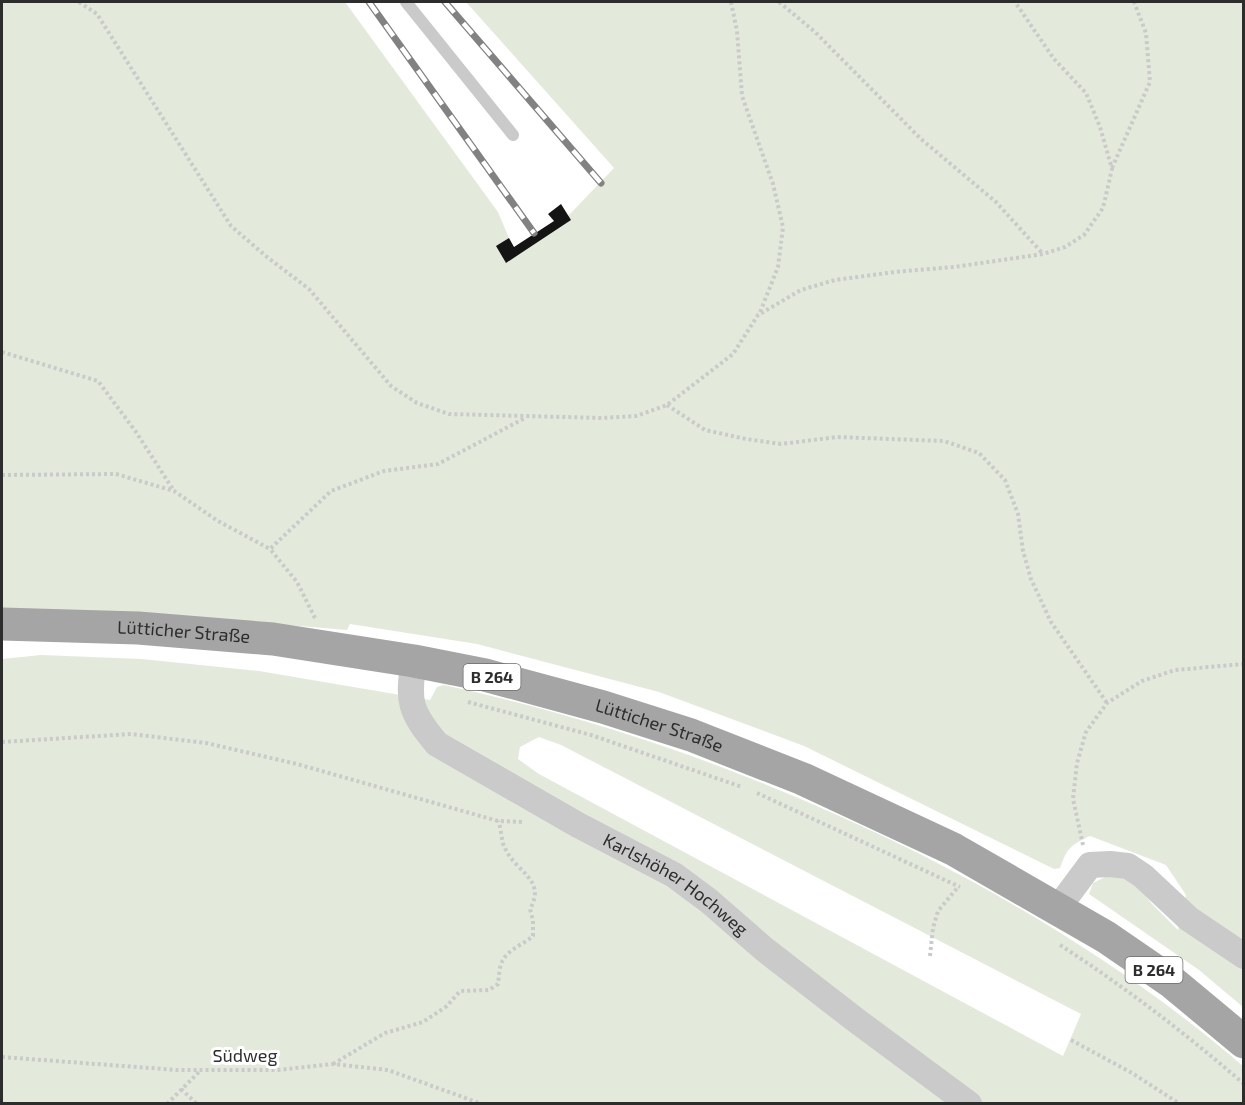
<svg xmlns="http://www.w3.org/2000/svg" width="1245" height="1105" font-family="'Exo 2',sans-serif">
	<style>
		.green { fill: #e3eadb; fill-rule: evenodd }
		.building { fill: #141414 }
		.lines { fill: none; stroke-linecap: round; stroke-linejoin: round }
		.path { stroke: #cacaca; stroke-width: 4; stroke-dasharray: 3 3; stroke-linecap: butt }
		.service { stroke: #cacaca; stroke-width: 12 }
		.minor { stroke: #cacaca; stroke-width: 26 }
		.primary { stroke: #a5a5a5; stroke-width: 33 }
		.rail-casing { stroke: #828282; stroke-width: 7 }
		.rail { stroke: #fff; stroke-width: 4.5; stroke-dasharray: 14; stroke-linecap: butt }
		.labels { text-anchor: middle; stroke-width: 6; stroke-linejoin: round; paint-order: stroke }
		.shield { fill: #fff; stroke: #6c6c6c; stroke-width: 1.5 }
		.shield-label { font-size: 16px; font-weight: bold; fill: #2d2d2d }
		.street-label { font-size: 18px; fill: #2d2d2d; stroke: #fff }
	</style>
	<rect width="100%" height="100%" fill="#fff"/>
	<!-- green -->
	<path class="green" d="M2 2H345L498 212 509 238 497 247 506 263 568 216 614 168 466 2H1243V1007L1199 970 1089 894 1093 883 1111 874 1135 882 1152 904 1178 930 1186 895 1166 865 1090 836C1071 845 1067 848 1060 868L1054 869 804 746 659 692 477 644 350 624 347 630 180 616 2 610Z
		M41 655 142 659 259 671 430 700 437 687 444 685C611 721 770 779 922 855 1037 914 1146 982 1244 1067L1243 1104H2V659ZM539 737 561 745 1081 1014 1063 1056 539 774 518 759 520 747Z"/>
	<!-- building -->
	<path class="building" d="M561 204 571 220 506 263 496 246 509 238 514 247 554 221 548 214Z"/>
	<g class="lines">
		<!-- path -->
		<path class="path" d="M79 2 97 14 231 226 267 257 309 289 391 386 417 403 449 414 602 418 636 416 667 405 733 354 758 315 801 290 835 280 895 272 954 267 1043 254 1065 247 1084 235 1103 208 1112 169 1100 127 1086 93 1054 59 1015 2
			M731 2 737 31 742 96 773 184 783 227 778 267 759 315
			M779 2 815 32 921 139 996 202 1043 254
			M1112 168 1150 82 1146 33 1134 2
			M2 352 98 381 136 432 174 491
			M667 405 705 430 746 439 781 444 837 437 944 441 979 453 1005 480 1018 514 1023 551 1031 579 1051 622 1107 703
			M2 475 116 474 174 491 218 521 270 549
			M315 618 297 582 270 549 331 491 384 471 438 464 525 418
			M468 702 591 735 742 787
			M2 742 131 734 206 743 297 764 498 821 524 822
			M757 793 960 887
			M1083 845 1073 799 1077 763 1086 732 1107 703 1142 681 1175 670 1244 664
			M1060 945C1125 987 1185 1033 1244 1084
			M930 956 933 928 938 911 958 887
			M1071 1040 1132 1073 1180 1104
			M2 1057 177 1070H278L333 1064 388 1070 482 1104
			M333 1064 385 1033 423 1022 447 1006 460 991 489 990 498 984C499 977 499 966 503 960 509 949 524 944 533 936V921L530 909C547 879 515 872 505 848 501 842 502 830 498 821
			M181 1089 197 1104
			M167 1104 201 1070"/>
		<!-- service -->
		<path class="service" d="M406 2 513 135"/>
		<!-- minor -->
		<g class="minor">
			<path id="s1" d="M414 661C407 701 410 712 437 744L578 825 674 875 709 901 764 949 857 1021 969 1104"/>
			<path d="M1058 908 1090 865 1110 864 1128 866 1143 876 1189 919 1244 956"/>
		</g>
		<!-- primary -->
		<path class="primary" id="s2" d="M2 624 138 628 273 639 414 661 485 675 603 707 691 735 803 779 953 849 1106 937 1173 983 1244 1042"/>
		<!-- rail casing -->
		<g class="rail-casing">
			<path id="rail" d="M369 2 534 233
				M445 2 601 183"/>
		</g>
		<!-- rail -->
		<use href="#rail" class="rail"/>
	</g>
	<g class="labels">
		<!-- shield labels -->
		<g class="shield">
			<rect x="463.5" y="664" width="57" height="26" rx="4.5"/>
			<rect x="1125.5" y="957" width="57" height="26" rx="4.5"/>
		</g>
		<g class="shield-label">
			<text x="492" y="683">B 264</text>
			<text x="1154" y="976">B 264</text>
		</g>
		<!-- street labels -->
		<g class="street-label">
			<text dy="6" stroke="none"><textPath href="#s2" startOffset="182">Lütticher Straße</textPath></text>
			<text dy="6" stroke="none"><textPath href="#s2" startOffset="668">Lütticher Straße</textPath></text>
			<text dy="6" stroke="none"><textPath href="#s1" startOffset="368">Karlshöher Hochweg</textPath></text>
			<text x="245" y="1062">Südweg</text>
		</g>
	</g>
	<!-- border -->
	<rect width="1245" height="1105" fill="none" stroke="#2d2d2d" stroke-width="6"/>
</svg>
